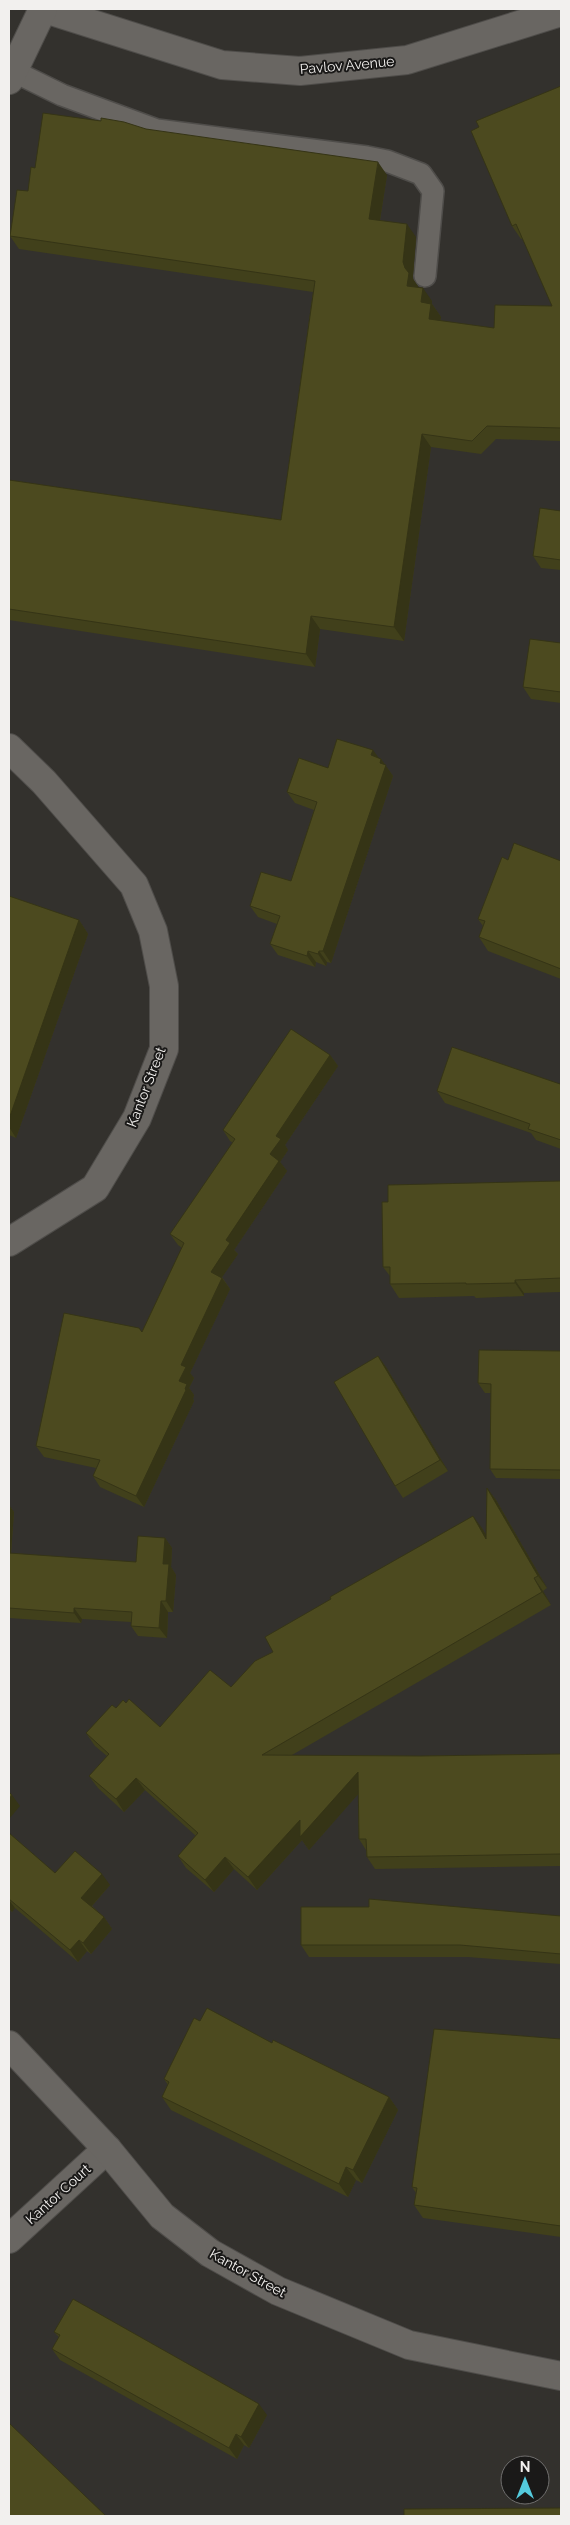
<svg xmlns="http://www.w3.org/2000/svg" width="570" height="2525" font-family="Raleway,sans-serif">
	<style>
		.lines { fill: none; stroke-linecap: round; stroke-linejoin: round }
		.lane-casing { stroke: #4f4d4a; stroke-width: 24 }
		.street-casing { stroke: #4f4d4a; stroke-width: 30 }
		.secondary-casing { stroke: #4f4d4a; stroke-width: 30 }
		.lane { stroke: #696662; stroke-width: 21 }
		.street { stroke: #696662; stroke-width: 28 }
		.secondary { stroke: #696662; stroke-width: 28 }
		.wall { fill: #41401b }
		.shaded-wall { fill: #353416 }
		.building { fill: #4c4a1f; stroke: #353416 }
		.labels { text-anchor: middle; stroke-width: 4; stroke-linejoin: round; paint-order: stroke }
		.street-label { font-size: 14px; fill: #f2f0ee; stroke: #1a1918 }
	</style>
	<rect width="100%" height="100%" fill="#33312d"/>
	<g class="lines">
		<!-- lane casing -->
		<g class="lane-casing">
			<path id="lane" d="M13 71 62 95 157 130 367 157 387 161 421 174 433 191 425 276"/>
		</g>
		<!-- street casing -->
		<g class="street-casing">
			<path id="street" d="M45 9 222 65 300 71 407 60 561 12
				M9 2239 107 2149"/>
		</g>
		<!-- secondary casing -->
		<g class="secondary-casing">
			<path id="secondary" d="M9 80 43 9
				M9 748 44 782 134 885 153 931 164 986V1049L137 1118 95 1188 9 1242
				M9 2045 107 2149 162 2216 210 2253 278 2291 409 2345 561 2376"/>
		</g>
		<!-- lane -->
		<use href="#lane" class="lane"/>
		<!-- street -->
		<use href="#street" class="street"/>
		<!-- secondary -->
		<use href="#secondary" class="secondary"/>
	</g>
	<!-- wall -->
	<path class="wall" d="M561 86V441L496 439 481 454 431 447 404 641 320 629 315 667 9 620V480L281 520 313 292 19 249 10 236 28 191 35 168 146 129 387 175 380 220 416 237 413 275V279L418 287 432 301V304L441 317 440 321 494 328 552 306 523 238 521 239 512 226Z
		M561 511V570L541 568 533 556Z
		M561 643V703L531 699 523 687Z
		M378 758 381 759 393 776 331 963 327 962 326 966 316 962 315 967 278 955 270 944 277 924 258 917 250 906 291 881 314 810 295 803 287 792 328 768Z
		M508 860 561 861V979L488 951 479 937 483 926 478 919Z
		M9 896 79 920 88 934 16 1138 9 1135Z
		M330 1055 338 1066 285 1145 288 1150 280 1162 287 1171 234 1250 238 1254 222 1277 230 1289 190 1373 194 1378 189 1388 194 1395 193 1399 194 1401 144 1507 100 1487 93 1476 96 1468 44 1457 36 1446 142 1331 182 1248 178 1245 170 1234 233 1143 230 1141 223 1130Z
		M561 1080V1149L536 1140 531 1133 445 1103 437 1091 560 1084Z
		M561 1181V1292L524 1293V1296L476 1298 474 1296 399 1298 390 1284V1276L383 1267 388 1202Z
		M561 1351V1479L496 1478 490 1469 491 1393H485L478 1383Z
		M378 1356 386 1367 448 1471 403 1498 395 1486Z
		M487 1488 496 1500 547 1588 543 1591 551 1605 292 1755 420 1756 561 1754V1866L375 1869 367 1857 366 1850 359 1839 358 1794 309 1850 302 1840 257 1890 234 1869 214 1892 186 1868 178 1856 196 1836 145 1790 124 1812 98 1788 89 1776 107 1756 95 1746 86 1733 116 1708 126 1703 160 1727 231 1687 273 1652 482 1528 486 1536Z
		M9 1505 14 1512 11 1554 136 1562 165 1538 172 1548 171 1567 176 1575 173 1612H168L167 1638 138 1636 131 1626V1622L82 1619 81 1623 9 1618Z
		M9 1833 55 1873 110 1885 92 1906 104 1917 112 1929 91 1954 87 1951 78 1962 15 1908 12 1912 9 1909Z
		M561 1916V1964L468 1957H309L301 1945Z
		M200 2021 272 2043 389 2097 398 2110 362 2183 356 2180 348 2197 171 2110 162 2097 168 2085 164 2079Z
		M561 2039V2237L423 2218 414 2205 416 2193 412 2187Z
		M54 2332 267 2415 249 2448 244 2445 237 2459 60 2360 52 2349 59 2337Z"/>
	<!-- shaded-wall -->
	<path class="shaded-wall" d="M378 162 387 175 378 232 369 219Z
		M407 224 416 237 413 275V279L418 286 417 299 407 286 403 262Z
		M423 288 432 301V304L441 317 438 332 429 319 421 302Z
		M422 434 431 447 404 641 394 627Z
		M311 616 320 629 315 667 306 654Z
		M373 750 381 761V759L393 776 331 963 323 951Z
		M79 920 88 934 16 1138 9 1127V1119Z
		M308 951 316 962 315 967 307 956Z
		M319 951 327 962 326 966 318 954Z
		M330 1055 338 1066 285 1145 288 1150 280 1162 287 1171 234 1250 238 1254 218 1283 211 1272 276 1136Z
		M222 1278 230 1289 190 1373 194 1378 189 1388 194 1395 193 1399 194 1401 144 1507 136 1496 181 1365Z
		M515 1280 524 1293V1296L515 1283Z
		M378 1356 386 1367 448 1471 440 1460Z
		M487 1488 496 1500 547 1588 538 1576Z
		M9 1505 14 1512 10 1564 9 1562Z
		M473 1516 482 1528 495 1551 486 1539Z
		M165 1538 172 1548 171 1567 176 1575 173 1612 166 1601 163 1564Z
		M534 1578 543 1591 551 1605 542 1592Z
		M161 1601 168 1612 167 1638 159 1628Z
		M74 1608 82 1619 81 1623 74 1613Z
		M358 1772 367 1784 309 1850 302 1840 257 1890 248 1877 300 1820Z
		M136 1778 145 1790 124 1812 116 1799Z
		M12 1795 20 1806 9 1819V1799Z
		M225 1857 234 1869 214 1892 205 1880Z
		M102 1874 110 1885 89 1909 81 1898Z
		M9 1900 15 1908 12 1912 9 1908Z
		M104 1917 112 1929 91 1954 83 1943Z
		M79 1940 87 1951 78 1962 70 1950Z
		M389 2097 398 2110 362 2183 353 2170Z
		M346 2167 356 2180 348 2197 339 2184Z
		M259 2404 267 2415 249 2448 241 2437Z
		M236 2434 244 2445 237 2459 229 2448Z"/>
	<!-- building -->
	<path class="building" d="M561 86V428L487 426 472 441 422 434 394 627 311 616 306 654 9 609V480L281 520 315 281 10 236 17 190 28 191 31 167 35 168 43 113 101 121V118L124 122 146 129 378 162 369 219 407 224 403 262 405 268 409 273 407 286 423 288 421 302 431 304 429 319 494 328 495 305 552 306 516 224 512 226 471 131 479 127 476 121Z
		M540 508 561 511V560L533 556Z
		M530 639 561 643V692L523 687Z
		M337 739 373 750 371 755 381 759 380 763 386 765 323 951H319L318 954 308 951 307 956 270 944 280 916 250 906 261 872 291 881 317 802 287 792 299 758 328 768Z
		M514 843 561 861V969L479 937 485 921 478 919 502 857 508 860Z
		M9 896 79 920 9 1119Z
		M291 1029 330 1055 276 1136 281 1139 270 1154 279 1161 226 1240 230 1243 211 1272 222 1278 181 1365 186 1367 179 1381 187 1384 185 1389 186 1390 136 1496 93 1476 100 1460 36 1446 64 1313 139 1328 142 1332 184 1243 170 1234 235 1139 223 1130Z
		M452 1047 560 1084 561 1080V1140L528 1129 530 1124 437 1091Z
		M561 1181V1278L515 1280V1283L466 1284V1283L390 1284V1267H383L382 1202H388V1185Z
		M479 1350 561 1351V1470L490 1469 491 1384 478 1383Z
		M378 1356 440 1460 395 1486 334 1382Z
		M487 1488 538 1576 534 1578 542 1592 262 1755 420 1756 561 1754V1854L367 1857 366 1839H359L358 1772 300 1837V1820L248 1877 225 1857 205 1880 178 1856 198 1833 136 1778 116 1799 89 1776 109 1754 86 1733 112 1705 116 1708 123 1700 126 1703 129 1699 160 1727 210 1670 231 1687 255 1661 273 1652 265 1637 331 1599 330 1597 473 1516 486 1539Z
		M138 1536 165 1538 163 1564H169L166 1601H161L159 1628 131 1626 132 1612 74 1608V1613L9 1608V1553L136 1562Z
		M9 1792 12 1795 9 1799Z
		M9 1833 55 1873 75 1851 102 1874 81 1898 104 1917 83 1943 79 1940 70 1950 9 1899Z
		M369 1899 561 1916V1954L460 1945H301V1907H369Z
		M207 2008 272 2043 273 2040 389 2097 353 2170 346 2167 339 2184 162 2097 169 2082 164 2079 194 2018 200 2021Z
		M434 2029 561 2039V2226L414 2205 417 2188 412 2187Z
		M73 2299 259 2404 241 2437 236 2434 229 2448 52 2349 60 2335 54 2332Z
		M9 2423 106 2516H9Z
		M561 2508V2516H404V2509Z"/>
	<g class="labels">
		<!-- street labels -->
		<g class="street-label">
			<text transform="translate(347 65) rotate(-5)" y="5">Pavlov Avenue</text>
			<text transform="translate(146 1087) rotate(-69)" y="5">Kantor Street</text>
			<text transform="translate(58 2194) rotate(-42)" y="5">Kantor Court</text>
			<text transform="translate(248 2273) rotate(29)" y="5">Kantor Street</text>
		</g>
	</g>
	<!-- border -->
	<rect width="570" height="2525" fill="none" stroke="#f2f0ee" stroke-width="20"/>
	<!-- north arrow -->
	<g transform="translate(525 2480)"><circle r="24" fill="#1a1918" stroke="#706f6e"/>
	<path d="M0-4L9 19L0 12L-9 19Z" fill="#54cadd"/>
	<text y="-8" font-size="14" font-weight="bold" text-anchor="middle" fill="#f2f0ee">N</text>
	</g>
</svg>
